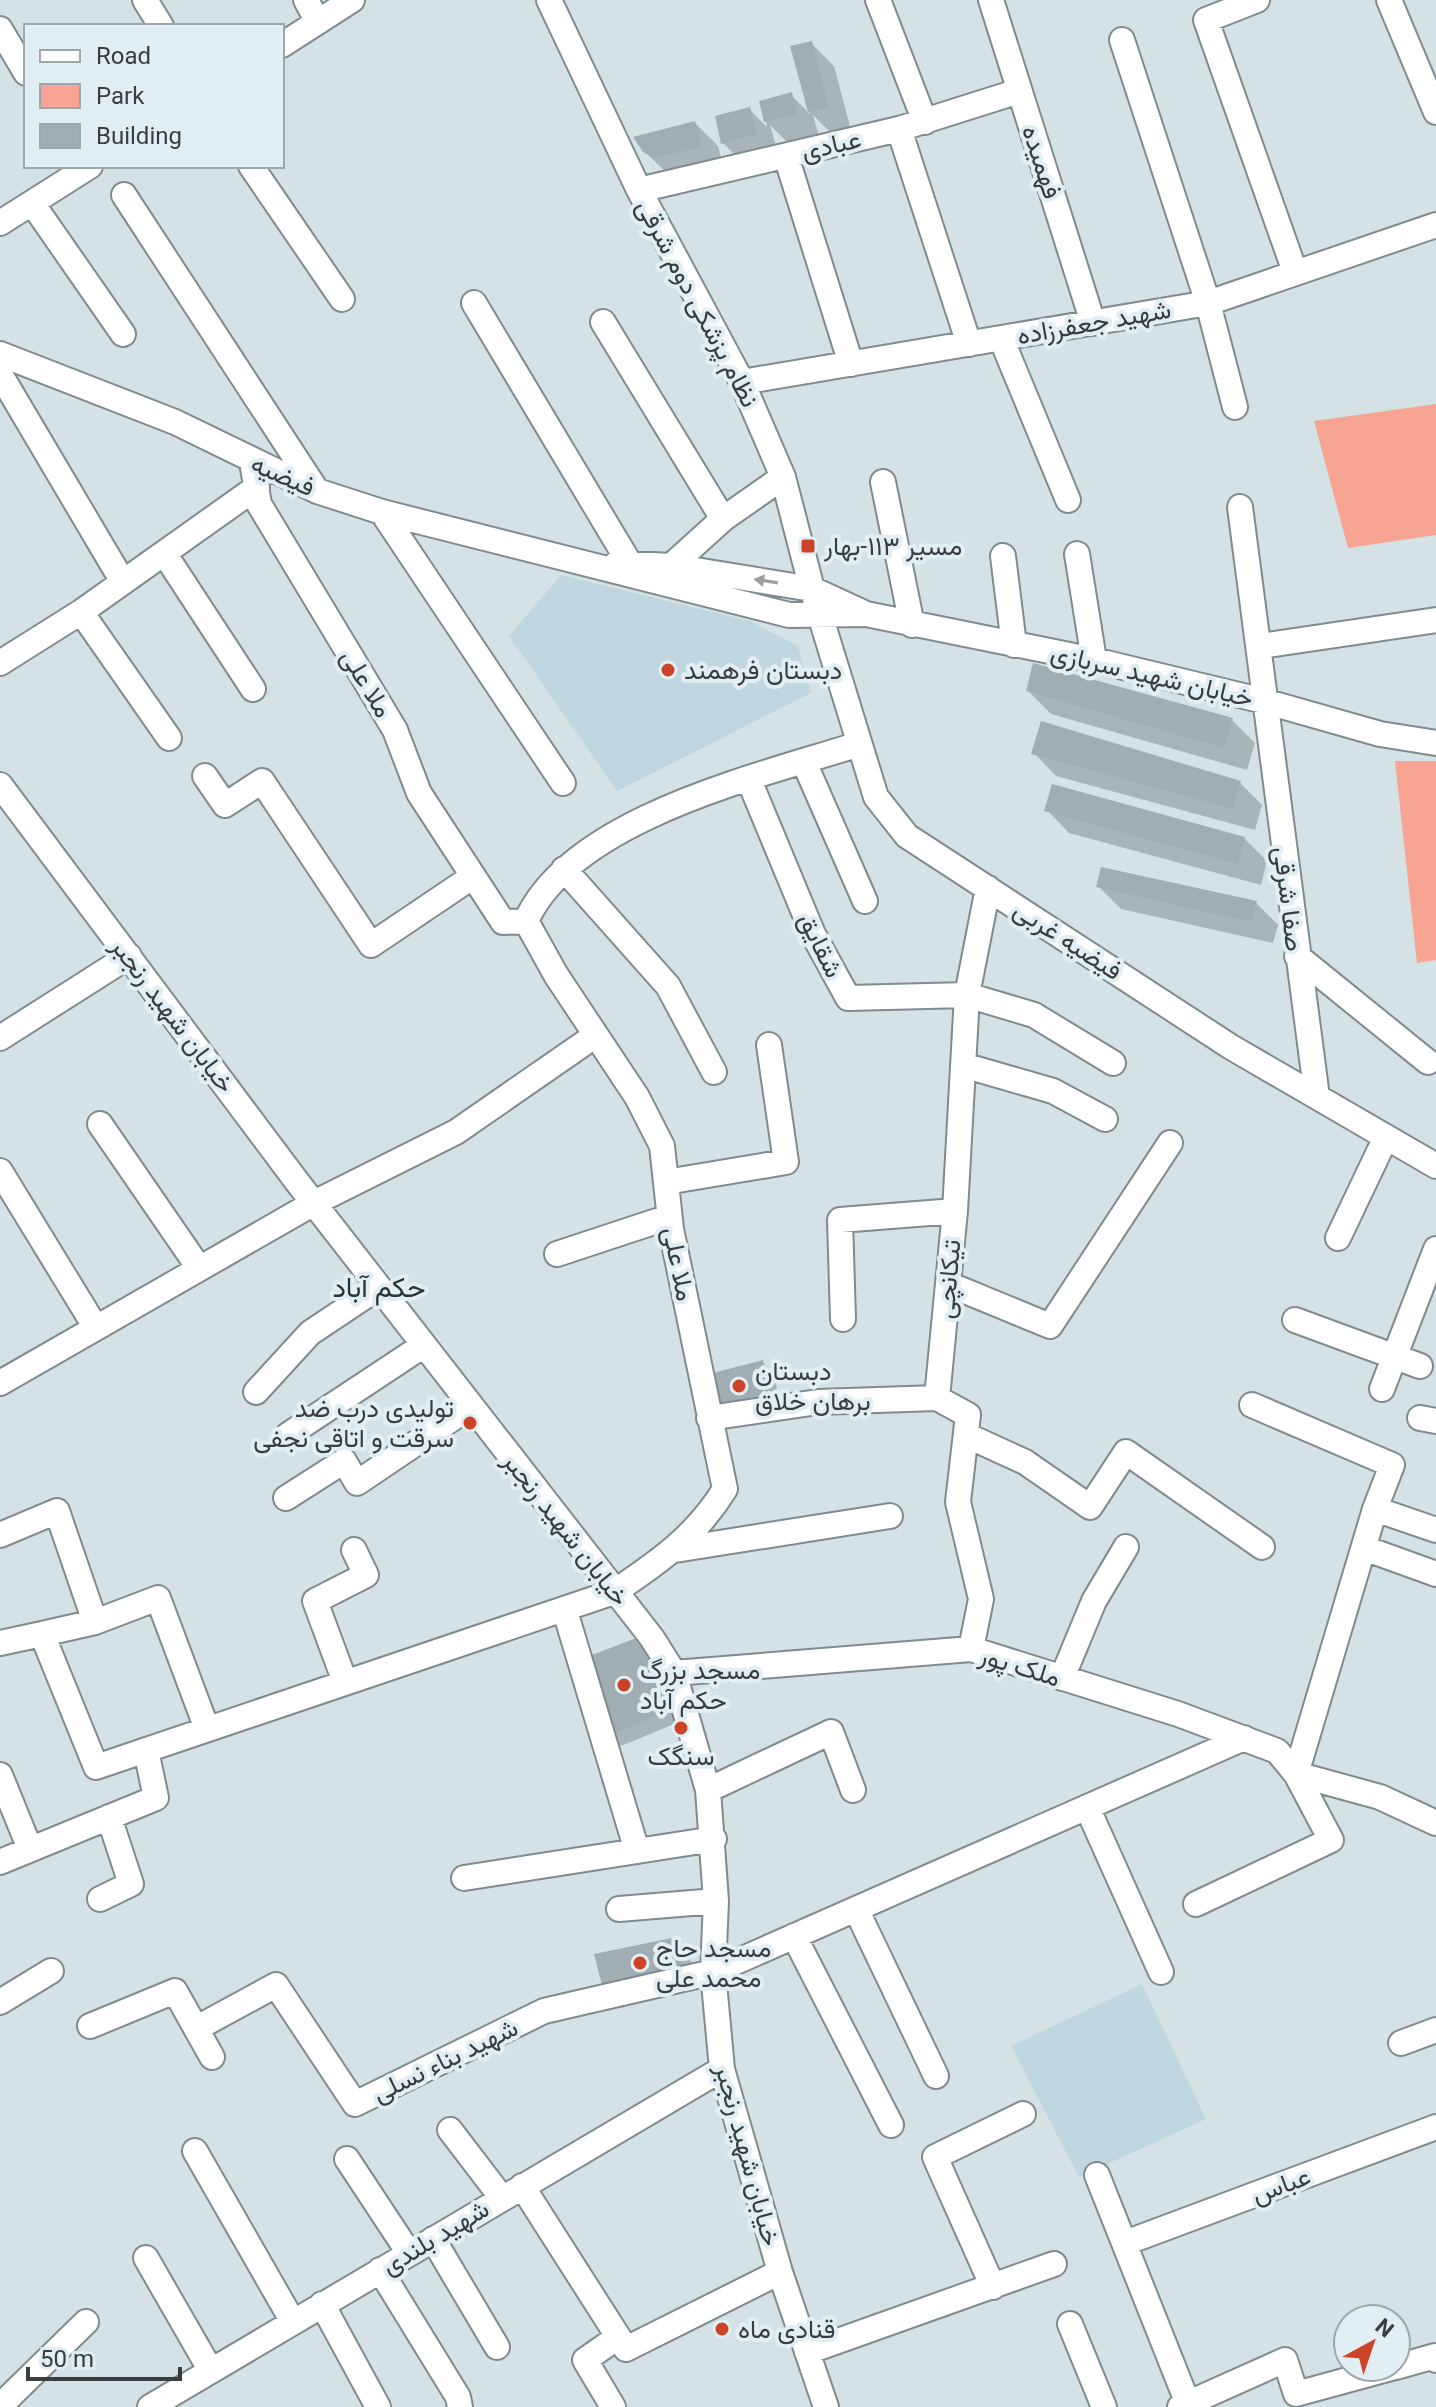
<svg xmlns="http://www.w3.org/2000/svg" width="1436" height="2407" font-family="Roboto,Vazirmatn,sans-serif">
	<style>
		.built { fill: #c1d7df }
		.green { fill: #f7a592 }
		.shadow { fill: #0003 }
		.building { fill: #a0adb2 }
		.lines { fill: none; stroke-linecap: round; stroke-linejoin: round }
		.minor-casing { stroke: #7e8b8f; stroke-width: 28 }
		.minor { stroke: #fff; stroke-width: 24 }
		.oneway { fill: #9c9e9f }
		.poi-dot { fill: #cd4327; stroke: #e1eff4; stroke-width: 3 }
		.labels { text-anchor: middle; stroke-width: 8; stroke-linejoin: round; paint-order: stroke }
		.street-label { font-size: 26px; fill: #383d3f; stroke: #e1eff4 }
		.poi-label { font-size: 26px; fill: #383d3f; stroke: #e1eff4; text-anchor: start }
		.neighbourhood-label { font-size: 28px; fill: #293438; stroke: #e1eff4 }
	</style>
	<rect width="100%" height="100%" fill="#d4e2e6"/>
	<!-- built -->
	<path class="built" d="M561 575 750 621 798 646 811 693 617 791 509 636Z
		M1142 1984 1206 2119 1079 2177 1011 2046Z"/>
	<!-- green -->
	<path class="green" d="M1436 404V535L1348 548 1314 421Z
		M1395 761H1436V960L1417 963Z"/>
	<!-- shadow -->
	<path class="shadow" d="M811 43 834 66 851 130 832 134 813 115 819 136 789 144 770 125 779 156 745 165 723 143 749 109 767 127 762 102 791 95 810 114 792 47Z
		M695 123 718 146 724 169 668 174 644 151Z
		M1028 691 1232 720 1255 743 1247 770 1051 714Z
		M1034 753 1239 782 1262 805 1255 830 1056 776Z
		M1047 810 1244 838 1267 861 1261 885 1069 833Z
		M1098 886 1256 903 1278 925 1273 943 1121 909Z
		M762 1362 774 1374 781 1409 735 1419Z
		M638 1639 649 1650 679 1722 621 1746 610 1735Z
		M676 1939 688 1950 696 1983 616 2000Z"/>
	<!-- building -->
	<path class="building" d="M812 41 829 108 808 112 790 46Z
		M792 92 797 114 764 122 759 101Z
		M750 107 757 134 721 144 715 116Z
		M695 121 702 147 654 158 643 152 633 137Z
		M1033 663 1233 718 1224 748 1026 691Z
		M1041 721 1241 781 1233 809 1031 754Z
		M1052 784 1245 837 1238 864 1044 811Z
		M1101 867 1257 901 1251 922 1096 887Z
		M763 1360 770 1398 722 1409 712 1402 709 1374Z
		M639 1637 669 1710 608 1736 579 1660Z
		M677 1937 686 1972 603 1989 594 1954Z"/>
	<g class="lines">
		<!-- minor casing -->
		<g class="minor-casing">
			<path id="minor" d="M145 0 161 26
				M306 0 318 22
				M549 0 639 190 742 382 783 477 812 589 876 797 907 836 1231 1047 1436 1166
				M878 0 925 122
				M991 0 1093 323
				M1257 0 1206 20 1295 272
				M1389 0 1436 112
				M0 29 26 73
				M1122 40 1208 303 1235 407
				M282 45 352 0
				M899 129 969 344
				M786 156 851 364
				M251 166 342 299
				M639 190 899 129 1019 91
				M124 195 317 491
				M32 203 123 334
				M0 223 90 166
				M474 303 630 564
				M603 322 723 519
				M1001 338 1068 500
				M0 354 175 422 317 491 382 512 789 615 866 614
				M0 374 123 582
				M742 382 1208 303 1436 225
				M252 462 259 504 395 730 419 793 503 922 526 921
				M883 482 912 625
				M1240 507 1317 1097
				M382 512 563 783
				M164 553 253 689
				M1077 554 1094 660
				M1003 556 1014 645
				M617 563 671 566 812 589 866 614 1094 660 1264 701 1380 734 1436 743
				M671 566 723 519 783 477
				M81 612 169 738
				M1261 646 1436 620
				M0 663 81 612 257 487
				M804 762 865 901
				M205 776 225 805 262 781 371 945 472 877
				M749 780 813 934 848 998 967 995 1034 1015 1113 1063
				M0 785 298 1183 652 1638 674 1673 708 1790 716 1901 713 1972 722 2069 780 2272 826 2407
				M564 869 668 986 714 1072
				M1297 956 1428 1062
				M0 1038 129 956
				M963 1065 1053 1091 1105 1119
				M100 1124 199 1268
				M0 1171 96 1328
				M666 1182 786 1162 769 1045
				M1338 1238 1386 1137
				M557 1254 669 1217
				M948 1284 1050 1326 1170 1143
				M843 1319 840 1220 955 1211
				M1295 1320 1420 1366
				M0 1383 314 1203 456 1132 596 1035
				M1382 1389 1436 1249
				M256 1392 310 1333 379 1287
				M937 1398 955 1211 967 995 988 888
				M1252 1405 1392 1465 1375 1509 1296 1774
				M709 1418 818 1402 937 1398 968 1415 958 1502 981 1599 971 1649
				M1420 1418 1436 1421
				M288 1435 424 1345
				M966 1435 1025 1462 1090 1507 1126 1452 1262 1547
				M286 1498 344 1461 357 1483 471 1406
				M1375 1509 1436 1530
				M0 1535 57 1511 95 1622
				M1364 1548 1436 1574
				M675 1550 890 1516
				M568 1621 637 1851
				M42 1634 95 1622 158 1598 207 1729
				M0 1643 42 1634 96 1767 614 1592C659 1562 696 1536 725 1489L671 1229 662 1146 637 1097 556 975 526 921C572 818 760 776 859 744
				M674 1673 971 1649 1178 1714 1277 1751 1296 1774 1331 1840 1196 1904
				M1062 1678 1094 1601 1126 1547
				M345 1682 315 1601 366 1575 354 1550
				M1296 1774 1380 1797 1436 1823
				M0 1775 30 1849
				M708 1790 831 1732 853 1790
				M1087 1807 1161 1972
				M0 1862 156 1798 146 1750
				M464 1878 714 1839
				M100 1899 131 1884 109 1817
				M619 1909 716 1901
				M856 1909 936 2076
				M794 1936 891 2125
				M0 2002 51 1971
				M90 2026 175 1991 212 2057
				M197 2028 276 1985 355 2104 544 2011 713 1972 1244 1738
				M1401 2043 1436 2030
				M450 2130 502 2198
				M195 2151 293 2322
				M347 2159 409 2253
				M1097 2175 1188 2404
				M522 2186 626 2349 780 2272
				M433 2239 497 2347
				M1125 2243 1436 2127
				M146 2258 211 2371
				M380 2270 458 2397 460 2407
				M993 2287 935 2157 1023 2114
				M322 2304 378 2407
				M1070 2324 1104 2407
				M807 2352 1054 2264
				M1396 2367 1435 2356 1436 2360
				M0 2406 86 2322
				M150 2407 722 2069
				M613 2407 585 2360 618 2337
				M1180 2407 1285 2360 1296 2394 1395 2367"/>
		</g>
		<!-- minor -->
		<use href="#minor" class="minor"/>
	</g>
	<!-- one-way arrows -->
	<defs><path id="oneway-solid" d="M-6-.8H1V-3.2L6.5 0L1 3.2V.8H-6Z" transform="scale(2)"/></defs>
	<use class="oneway" href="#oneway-solid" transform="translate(766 581) rotate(-171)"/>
	<!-- markers -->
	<g class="poi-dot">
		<rect x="800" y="538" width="16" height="16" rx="4"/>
		<circle cx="668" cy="670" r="8"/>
		<circle cx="739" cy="1386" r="8"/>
		<circle cx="470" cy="1423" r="8"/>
		<circle cx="624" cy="1685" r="8"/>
		<circle cx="681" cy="1728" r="8"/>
		<circle cx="640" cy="1963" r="8"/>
		<circle cx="722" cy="2329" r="8"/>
	</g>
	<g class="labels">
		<!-- street labels -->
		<g class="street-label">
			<text transform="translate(831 145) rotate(-13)" y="9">عبادی</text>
			<text transform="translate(1042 162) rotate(72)" y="9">فهمیده</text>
			<text transform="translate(698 303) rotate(62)" y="9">نظام پزشکی دوم شرقی</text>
			<text transform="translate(1094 322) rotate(-10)" y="9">شهید جعفرزاده</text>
			<text transform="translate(283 475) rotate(24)" y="9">فیضیه</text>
			<text transform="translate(1152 675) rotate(13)" y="9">خیابان شهید سربازی</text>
			<text transform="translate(367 683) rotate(59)" y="9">ملا علی</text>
			<text transform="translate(1289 899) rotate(83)" y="9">صفا شرقی</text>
			<text transform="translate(1068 940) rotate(33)" y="9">فیضیه غربی</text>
			<text transform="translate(821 945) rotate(64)" y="9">شقایق</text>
			<text transform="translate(173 1015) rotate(53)" y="9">خیابان شهید رنجبر</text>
			<text transform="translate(679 1264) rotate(79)" y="9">ملا علی</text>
			<text transform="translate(948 1279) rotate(-85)" y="9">تیکانچی</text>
			<text transform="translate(566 1529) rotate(52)" y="9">خیابان شهید رنجبر</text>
			<text transform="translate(1020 1666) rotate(17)" y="9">ملک پور</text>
			<text transform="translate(445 2060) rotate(-26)" y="9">شهید بناء نسلی</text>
			<text transform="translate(748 2155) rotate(75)" y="9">خیابان شهید رنجبر</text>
			<text transform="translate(1281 2185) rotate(-20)" y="9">عباس</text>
			<text transform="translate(435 2237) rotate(-31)" y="9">شهید بلندی</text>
		</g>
		<!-- poi labels -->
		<g class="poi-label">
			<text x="824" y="555">مسیر ۱۱۳-بهار</text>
			<text x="684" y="679">دبستان فرهمند</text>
			<text x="755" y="1380">دبستان<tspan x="755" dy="30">برهان خلاق</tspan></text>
			<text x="454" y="1417" text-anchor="end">تولیدی درب ضد<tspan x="454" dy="30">سرقت و اتاقی نجفی</tspan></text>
			<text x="640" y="1679">مسجد بزرگ<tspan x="640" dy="30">حکم آباد</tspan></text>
			<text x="681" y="1765" text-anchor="middle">سنگک</text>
			<text x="656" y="1957">مسجد حاج<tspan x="656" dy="30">محمد علی</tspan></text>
			<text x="738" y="2338">قنادی ماه</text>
		</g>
		<!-- neighbourhood labels -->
		<g class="neighbourhood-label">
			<text x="379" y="1297">حکم آباد</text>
		</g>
	</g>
	<!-- legend -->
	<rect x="24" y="24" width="260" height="144" fill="#e1eff4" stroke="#9da8ac" stroke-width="2"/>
	<rect x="40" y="50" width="40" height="12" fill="#ffffff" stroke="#9da8ac" stroke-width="2"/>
	<text x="96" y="64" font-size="24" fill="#383d3f">Road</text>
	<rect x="40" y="84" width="40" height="24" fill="#f7a592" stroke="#9da8ac" stroke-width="2"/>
	<text x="96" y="104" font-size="24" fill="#383d3f">Park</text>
	<rect x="40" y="124" width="40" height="24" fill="#a0adb2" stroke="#9da8ac" stroke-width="2"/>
	<text x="96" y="144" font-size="24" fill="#383d3f">Building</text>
	<!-- north arrow -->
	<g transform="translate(1372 2343) rotate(40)"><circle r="38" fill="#e1eff4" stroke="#9da8ac" stroke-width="2"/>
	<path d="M0-6L14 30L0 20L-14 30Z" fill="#cd4327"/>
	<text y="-12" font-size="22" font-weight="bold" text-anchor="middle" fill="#383d3f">N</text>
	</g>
	<!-- scale -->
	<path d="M28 2367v12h152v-12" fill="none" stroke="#383d3f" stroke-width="4"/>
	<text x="40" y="2367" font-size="24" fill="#383d3f" stroke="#e1eff4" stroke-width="6" paint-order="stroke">50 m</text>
</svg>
